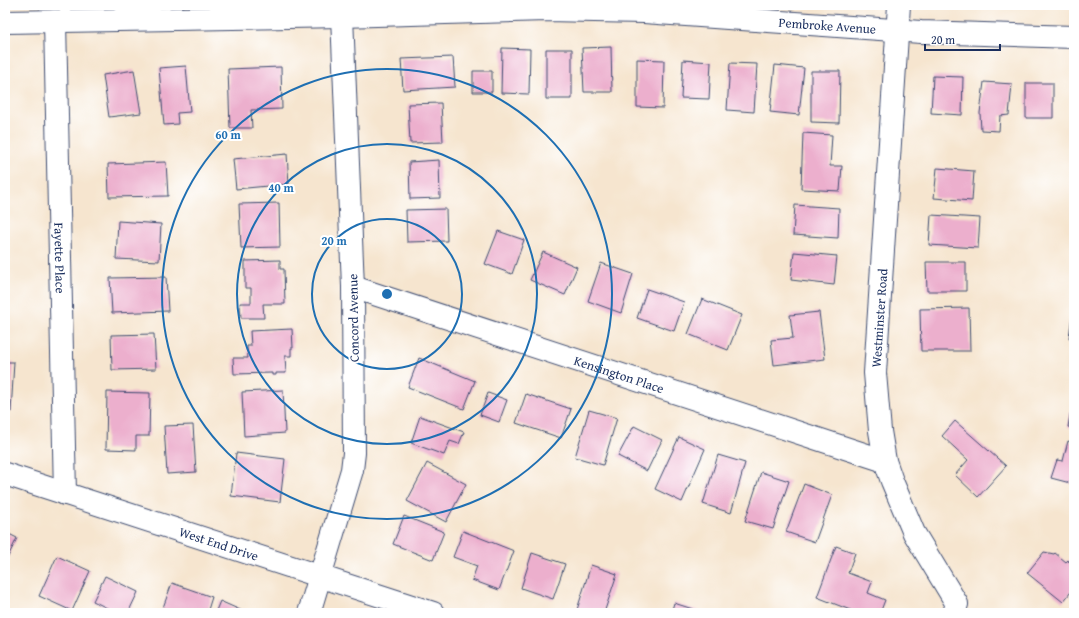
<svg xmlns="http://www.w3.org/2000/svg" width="1079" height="618" font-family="'Gentium Book Plus',serif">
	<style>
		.building { fill: #ecafcd }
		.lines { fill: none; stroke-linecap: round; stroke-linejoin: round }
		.minor-casing { stroke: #3c4a6f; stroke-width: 24 }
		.minor { stroke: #fff; stroke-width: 22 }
		.ring { fill: none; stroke: #1f6fb2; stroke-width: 2 }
		.labels { text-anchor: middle; stroke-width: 4; stroke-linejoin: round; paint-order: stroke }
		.street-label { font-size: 13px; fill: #1b2f5e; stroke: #fff }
		.centre { fill: #1f6fb2; stroke: #fff; stroke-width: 2 }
		.ring-label { font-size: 12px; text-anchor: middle; font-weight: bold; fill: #1f6fb2; stroke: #fff; stroke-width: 4; stroke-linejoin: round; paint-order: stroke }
	</style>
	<rect width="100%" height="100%" fill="#fff"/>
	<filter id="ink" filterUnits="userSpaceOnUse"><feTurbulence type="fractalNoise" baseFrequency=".025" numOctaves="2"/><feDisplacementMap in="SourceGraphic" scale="8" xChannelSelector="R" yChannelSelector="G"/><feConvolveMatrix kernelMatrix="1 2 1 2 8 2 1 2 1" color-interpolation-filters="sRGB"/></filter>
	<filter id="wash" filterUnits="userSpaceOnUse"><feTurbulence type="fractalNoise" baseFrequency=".012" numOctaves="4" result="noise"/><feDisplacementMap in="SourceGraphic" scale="16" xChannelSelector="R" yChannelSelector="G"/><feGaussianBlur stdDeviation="0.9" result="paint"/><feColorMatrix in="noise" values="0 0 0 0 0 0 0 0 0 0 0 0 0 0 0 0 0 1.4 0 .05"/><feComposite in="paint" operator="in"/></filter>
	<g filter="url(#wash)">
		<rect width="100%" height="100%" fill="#f6e5cf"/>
		<g id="blocks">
			<!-- building -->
			<path class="building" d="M611 47 612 92H584L582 48Z
				M502 48 530 49 529 94 501 93Z
				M546 49H572V99H546Z
				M453 57 455 87 403 90 401 59Z
				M637 59 664 60 663 108 637 107Z
				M683 60 711 62 709 99 681 98Z
				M730 63 757 64 754 112 727 110Z
				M775 65 804 68 799 115 770 112Z
				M186 66 190 112 177 113 178 124 164 125 159 68Z
				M281 67 282 109 251 110 252 128H230L228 69Z
				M134 70 141 113 109 117 103 75Z
				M473 71H492V92H473Z
				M811 71H840L839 123 811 122Z
				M933 76 963 77 962 115 931 113Z
				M984 82 1012 84 1009 115 1000 116 999 131 981 130 980 113Z
				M1026 83H1053V118H1026Z
				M441 103 443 142 410 143 408 104Z
				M803 133 832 135 830 166H842L840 191 801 189Z
				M287 154 289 184 236 189 233 159Z
				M5 160H6L7 191H5Z
				M439 160 440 198 410 199 409 162Z
				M166 162 168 196 109 197 108 164Z
				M937 168 974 171 972 201 934 198Z
				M279 203 280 247 241 248 239 204Z
				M795 205 839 208 838 238 793 235Z
				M446 209 447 241 407 242 406 210Z
				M931 215 980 218 978 248 929 245Z
				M118 221 161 224 159 261 116 259Z
				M498 231 524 240 512 274 485 264Z
				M543 252 577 267 565 295 530 280Z
				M794 252 837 256 834 285 791 280Z
				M280 260V269H284L285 304H263L264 318H241L240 303H251V288H245V261Z
				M926 262H966V291H927Z
				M601 263 633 274 621 313 588 301Z
				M166 277 168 311 112 313 110 278Z
				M647 289 684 302 674 331 637 318Z
				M702 299 742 315 728 350 688 334Z
				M1073 307H1074V339L1069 338Z
				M969 308 970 351H921L920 309Z
				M819 312 825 359 774 365 771 340 793 338 790 315Z
				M292 329 293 348H291V356H285L286 373H276V375H272V373L234 374 233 358H248L247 346H251L250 331Z
				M154 334 156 369 112 370 111 335Z
				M419 358 475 381 464 409 408 387Z
				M5 362H14L11 412 5 411Z
				M1073 365H1074V386L1071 385Z
				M283 390 285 433 244 436 242 392Z
				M107 392 150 393 149 436H136V450L106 449Z
				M488 393 507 400 499 422 480 415Z
				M526 394 571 409 561 438 516 423Z
				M1073 398 1074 399V428L1068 427Z
				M589 410 617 418 603 465 575 457Z
				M420 416 464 432 459 444 450 441 444 455 411 443Z
				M955 421 1006 466 978 497 955 475 968 460 942 436Z
				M193 425 196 472 167 474 164 426Z
				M634 426 662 440 647 471 618 456Z
				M679 437 705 449 682 502 655 489Z
				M1068 441 1074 443V484L1051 478 1057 460 1063 461Z
				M236 453 285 459 280 502 231 496Z
				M718 455 745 463 731 513 703 504Z
				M427 463 466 484 446 522 407 501Z
				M761 472 789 481 773 529 745 521Z
				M804 484 832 495 815 542 786 532Z
				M404 516 444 532 433 560 393 544Z
				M463 531 514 551 499 590 472 580 477 566 453 557Z
				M5 532 17 538 5 563Z
				M836 546 855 553 848 573 872 582 868 593 885 600 880 613H858L817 597Z
				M1044 552 1054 554 1055 553 1066 562 1068 560 1069 562 1071 559 1074 561V588L1063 602 1027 573Z
				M532 553 565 564 553 599 521 588Z
				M57 556 90 571 72 611 39 596Z
				M591 565 617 574 604 613H576Z
				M105 576 138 592 128 613H109L111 610 93 601Z
				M172 583 212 597 207 613H161Z
				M220 601 247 613H215Z
				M674 603 699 611 698 613H671Z"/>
		</g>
	</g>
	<g filter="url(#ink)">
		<use href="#blocks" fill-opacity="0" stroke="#3c4a6f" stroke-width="1"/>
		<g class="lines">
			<!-- minor casing -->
			<g class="minor-casing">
				<g id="minor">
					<path d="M899 5 875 373 880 431 885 461 892 481 914 533 957 604 954 613"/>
					<path id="s1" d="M55 21 65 494"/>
					<path id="s2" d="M5 22 342 16 546 10 644 12 921 32 1074 37"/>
					<path id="s3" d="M353 287 885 461"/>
					<path id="s4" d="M5 474 433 613"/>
					<path d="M309 613 352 470 354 453 353 287 342 16"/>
				</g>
			</g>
			<!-- minor -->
			<use href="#minor" class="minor"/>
		</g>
	</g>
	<!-- distance rings -->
	<g class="ring">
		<circle cx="387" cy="294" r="75"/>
		<circle cx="387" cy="294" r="150"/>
		<circle cx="387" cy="294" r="225"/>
	</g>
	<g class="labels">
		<!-- street labels -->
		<g class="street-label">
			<text dy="5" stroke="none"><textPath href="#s2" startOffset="823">Pembroke Avenue</textPath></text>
			<text dy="5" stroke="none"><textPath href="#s1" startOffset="237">Fayette Place</textPath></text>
			<text transform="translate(353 318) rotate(-91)" y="5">Concord Avenue</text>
			<text transform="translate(879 318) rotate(-86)" y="5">Westminster Road</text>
			<text dy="5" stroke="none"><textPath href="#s3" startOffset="280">Kensington Place</textPath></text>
			<text dy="5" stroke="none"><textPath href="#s4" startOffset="225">West End Drive</textPath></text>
		</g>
	</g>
	<circle cx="387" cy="294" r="6" class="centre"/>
	<g class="ring-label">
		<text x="228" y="139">60 m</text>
		<text x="281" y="192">40 m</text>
		<text x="334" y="245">20 m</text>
	</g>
	<!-- margin -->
	<rect width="1079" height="618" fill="none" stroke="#fff" stroke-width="20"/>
	<!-- scale -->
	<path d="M925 44v6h75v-6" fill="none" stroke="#1b2f5e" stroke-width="2"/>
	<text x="931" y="44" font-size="12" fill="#1b2f5e" stroke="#ffffff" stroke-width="3" paint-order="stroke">20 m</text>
</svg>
